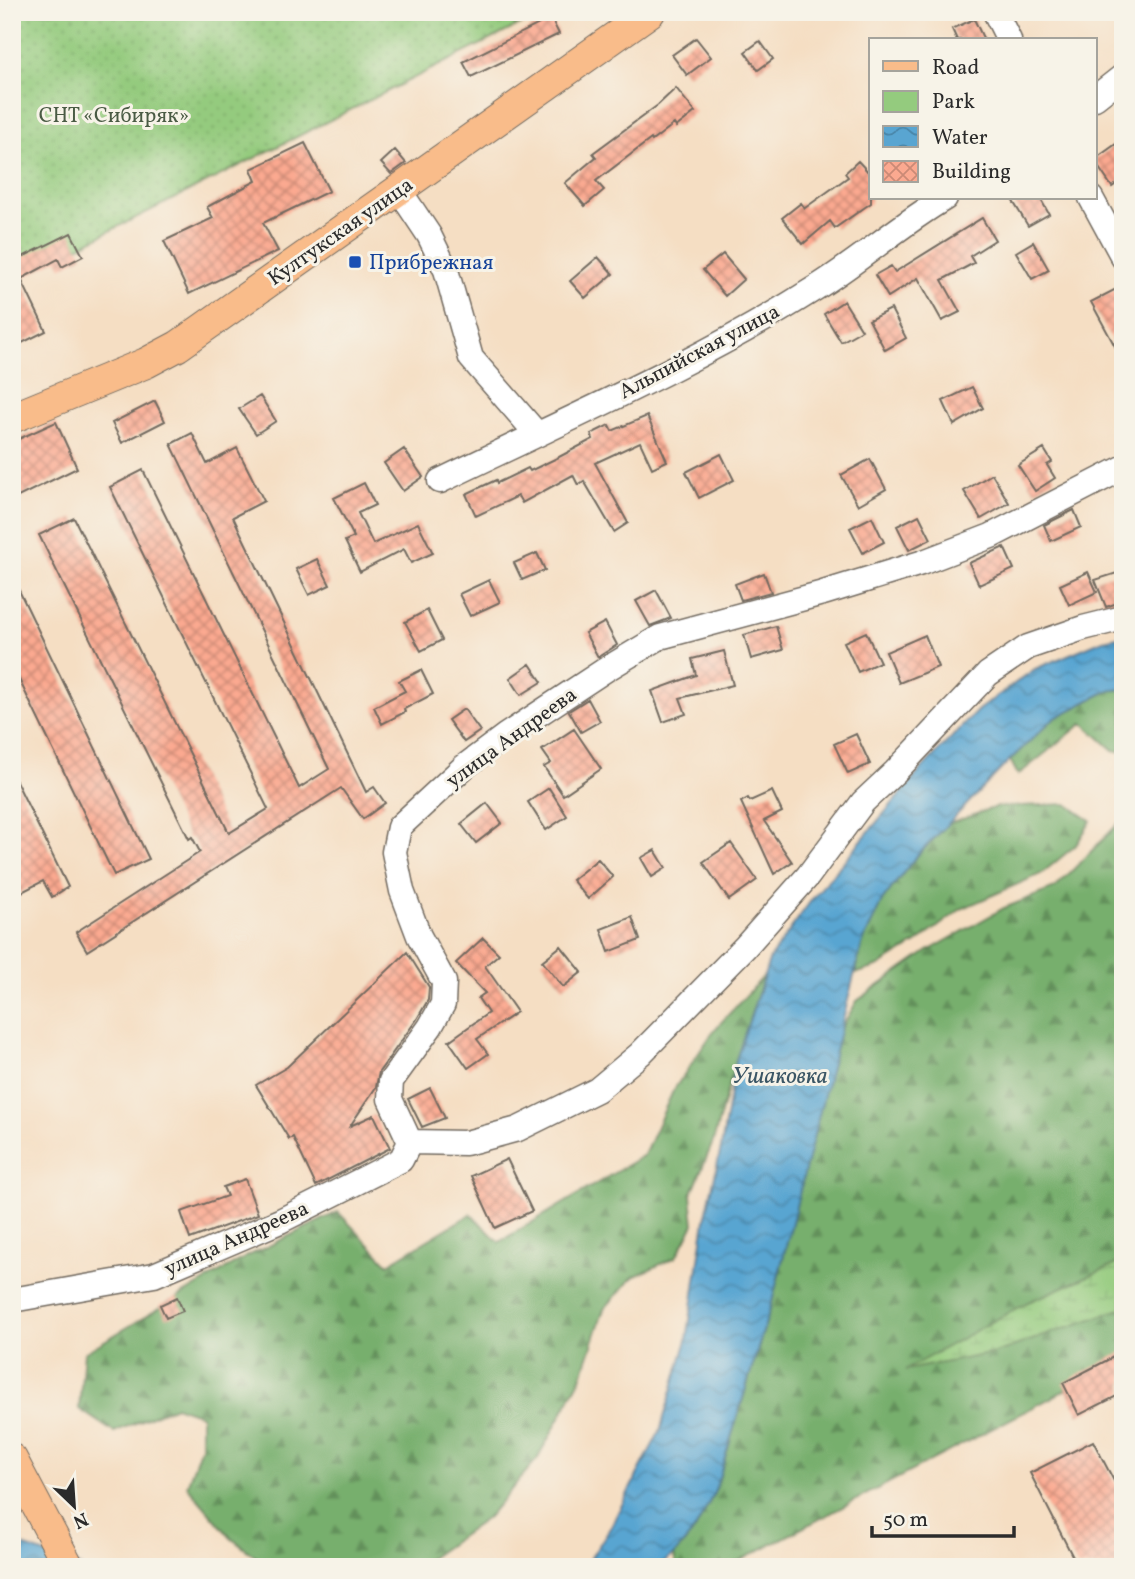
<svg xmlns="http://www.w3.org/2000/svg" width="1135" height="1579" font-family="Vollkorn,serif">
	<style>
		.green { fill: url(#green-dots); stroke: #607b54; stroke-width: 2 }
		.forest { fill: url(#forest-firs); stroke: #516d4c; stroke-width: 2 }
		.wetland { fill: url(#wetland-marsh); stroke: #607b54; stroke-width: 2 }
		.water { fill: url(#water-waves); stroke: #42687e; stroke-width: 2 }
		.building { fill: url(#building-cross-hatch) }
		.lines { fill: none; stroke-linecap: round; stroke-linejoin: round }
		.minor-casing { stroke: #726a60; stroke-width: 27 }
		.major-casing { stroke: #726a60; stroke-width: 32 }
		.minor { stroke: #fff; stroke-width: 24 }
		.major { stroke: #f9bc8a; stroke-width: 30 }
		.transit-dot { fill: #1a4fb4; stroke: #f7f3e8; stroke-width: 2.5 }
		.labels { text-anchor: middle; stroke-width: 6; stroke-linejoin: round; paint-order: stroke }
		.park-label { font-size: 21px; fill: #4a5b44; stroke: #f7f3e8 }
		.street-label { font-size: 21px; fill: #2b2b2b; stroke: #f7f3e8 }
		.transit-label { font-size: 21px; fill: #164399; stroke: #f7f3e8; text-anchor: start }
		.water-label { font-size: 23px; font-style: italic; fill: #3b5665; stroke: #f7f3e8 }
	</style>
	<defs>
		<pattern id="green-dots" width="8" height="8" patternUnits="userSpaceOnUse" patternTransform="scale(1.75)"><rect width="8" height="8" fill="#94cb7e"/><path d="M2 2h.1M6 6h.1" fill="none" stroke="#80ae6d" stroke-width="1.8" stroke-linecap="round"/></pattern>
		<pattern id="forest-firs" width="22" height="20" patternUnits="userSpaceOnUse" patternTransform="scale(1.75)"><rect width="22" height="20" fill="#77af6d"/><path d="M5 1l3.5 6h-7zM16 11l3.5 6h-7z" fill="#628f5a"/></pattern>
		<pattern id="wetland-marsh" width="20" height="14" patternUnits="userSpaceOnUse" patternTransform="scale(1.75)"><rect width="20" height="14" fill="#94cb7e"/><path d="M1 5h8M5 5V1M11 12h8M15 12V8" fill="none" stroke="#80ae6d"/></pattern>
		<pattern id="water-waves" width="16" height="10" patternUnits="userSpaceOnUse" patternTransform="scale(1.75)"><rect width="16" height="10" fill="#59a5d1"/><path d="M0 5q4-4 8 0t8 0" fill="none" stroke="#4a87aa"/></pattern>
		<pattern id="building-cross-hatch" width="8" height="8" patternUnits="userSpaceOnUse" patternTransform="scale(1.75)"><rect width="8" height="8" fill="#fba990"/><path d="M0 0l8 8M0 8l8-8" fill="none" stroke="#cb8a76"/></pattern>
	</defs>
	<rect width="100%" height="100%" fill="#f7f3e8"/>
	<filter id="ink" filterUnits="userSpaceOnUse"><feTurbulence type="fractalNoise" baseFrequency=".0143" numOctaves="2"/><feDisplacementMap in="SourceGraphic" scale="14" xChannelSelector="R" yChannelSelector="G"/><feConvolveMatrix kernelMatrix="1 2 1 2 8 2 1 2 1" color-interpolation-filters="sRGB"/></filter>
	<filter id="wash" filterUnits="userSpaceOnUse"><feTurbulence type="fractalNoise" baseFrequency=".00686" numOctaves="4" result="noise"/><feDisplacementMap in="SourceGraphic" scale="28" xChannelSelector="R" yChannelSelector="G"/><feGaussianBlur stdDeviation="1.57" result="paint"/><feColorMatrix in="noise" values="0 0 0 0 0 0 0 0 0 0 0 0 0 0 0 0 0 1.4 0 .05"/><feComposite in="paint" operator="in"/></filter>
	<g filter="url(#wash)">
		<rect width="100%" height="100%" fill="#f5dec3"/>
		<!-- green -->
		<path class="green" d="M12 12H545L12 280Z"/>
		<!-- forest -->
		<path class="forest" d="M1123 689V752L1113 750 1083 723 1018 775 1010 760 1053 719 1107 691Z
			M1067 804 1091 821 1076 845 1041 874 961 909 918 942 877 967 855 974 862 944 882 901 914 859 948 824 996 807Z
			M1123 819V1360L728 1567H676L674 1555 695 1530 715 1491 772 1302 838 1034 857 1001 928 951 1004 908 1055 888Z
			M764 976 735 1063 713 1142 691 1195 694 1224 676 1257 633 1277 604 1309 581 1378 538 1458 487 1518 417 1567H269L231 1538 187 1486 201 1446V1415L175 1406 114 1432 79 1409 84 1353 246 1257 338 1212 388 1264 471 1214 499 1242 644 1155 673 1091 715 1029Z"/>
		<!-- wetland -->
		<path class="wetland" d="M1123 1261V1308L995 1353 905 1370 1026 1303Z"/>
		<!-- water -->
		<path class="water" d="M1123 636V689L1107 691 1053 719 1010 760 914 859 882 901 862 944 772 1302 715 1491 695 1530 674 1555 658 1567H585L610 1528 660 1431 687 1340 705 1220 721 1148 735 1063 770 958 812 899 924 766 978 710 1035 669 1103 640Z
			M12 1542 81 1567H12Z"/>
		<g id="blocks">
			<!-- building -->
			<path class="building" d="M551 18 559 34 471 77 463 62Z
				M974 19 984 40H957L952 29Z
				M696 38 711 57 687 75 672 55Z
				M760 41 773 59 758 70 745 52Z
				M676 88 695 112 676 127 674 124 652 141 651 139 596 181 604 190 585 206 565 183 596 157 593 153 658 105Z
				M1123 139V179L1112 187 1095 162V159Z
				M305 143 329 191 263 223 278 251 189 294 164 241 213 218 207 207 256 181 251 169Z
				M395 150 406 163 391 174 381 163Z
				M858 161 871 175V203L835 228 830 221 803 244 782 218 801 203 805 208 848 177 845 173Z
				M1011 198H1040L1049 214 1028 226Z
				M982 218 995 240 970 256 974 263 942 280 960 312 942 321 918 278 888 297 875 275 891 266 895 272Z
				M71 233 83 256 62 267 58 259 21 279 46 331 12 348V262Z
				M1033 242 1049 270 1032 279 1016 252Z
				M723 254 744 279 725 296 703 270Z
				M598 257 613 274 585 298 570 281Z
				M1118 288 1123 297V361L1091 302Z
				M844 301 862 330 841 342 824 314Z
				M891 309 906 338 885 350 869 320Z
				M972 387 983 408 954 425 943 401Z
				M260 396 276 421 256 434 239 409Z
				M155 401 165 421 122 443 112 423Z
				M647 416 667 461 652 468 640 442 595 463 628 523 614 532 584 481 578 485 573 475 522 503 518 496 476 516 466 494 496 480 497 483 528 468 530 471 559 457 593 439 591 434 609 425 612 431Z
				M56 422 77 468 12 500V442Z
				M192 433 207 464 237 448 264 501 233 517 366 792 374 787 385 803 363 819 341 788 87 951 76 932 200 852 192 837 189 839 39 535 74 518 229 833 268 809 110 487 143 470 299 788 329 769 171 444Z
				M404 449 423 477 403 491 384 463Z
				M1044 449 1052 462 1047 465 1055 478 1035 491 1018 465Z
				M721 454 734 480 699 498 686 472Z
				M870 459 886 489 858 505 841 475Z
				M992 474 1009 503 981 519 964 491Z
				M364 483 375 505 358 513 373 544 418 523 433 553 411 563 404 549 360 572 345 541 354 537 334 498Z
				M1074 510 1081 527 1051 541 1044 525Z
				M919 515 931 539 909 550 897 526Z
				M872 517 884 542 863 553 850 528Z
				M1004 547 1014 569 979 585 969 563Z
				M537 553 545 570 522 580 514 563Z
				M317 559 330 585 309 595 296 569Z
				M1123 571V601L1106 607 1095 580Z
				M1088 572 1097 592 1069 605 1060 585Z
				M764 573 771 592 741 600 735 584Z
				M12 576 149 859 114 875 12 665Z
				M489 580 500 602 470 616 459 594Z
				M656 590 671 618 650 626 636 601Z
				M427 610 442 640 421 651 405 622Z
				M605 622 617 645 598 657 585 633Z
				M776 626 783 650 751 659 744 635Z
				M866 632 880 662 858 672 844 642Z
				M925 635 938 667 899 683 886 652Z
				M724 651 733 685 680 698 686 714 663 722 652 691 696 675 692 659Z
				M530 664 542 682 521 695 510 678Z
				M421 670 433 694 404 709 405 712 382 724 374 707 405 691 399 681Z
				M588 699 600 721 581 732 569 711Z
				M464 709 480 731 464 742 448 720Z
				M574 729 601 769 563 795 544 767 551 763 542 750Z
				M856 734 870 764 848 774 834 744Z
				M12 773 68 887 52 897 43 881 12 897Z
				M549 788 567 816 546 830 528 802Z
				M772 791 782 812 764 821 792 862 774 874 741 802 748 798 750 801Z
				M487 803 502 823 476 843 461 824Z
				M731 843 757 880 729 900 703 862Z
				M655 850 666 868 652 877 641 858Z
				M598 859 613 877 588 899 572 880Z
				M632 917 640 940 609 952 601 929Z
				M483 938 499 954 485 966 517 1012 477 1039 488 1054 468 1068 449 1041 488 1013 478 998 485 993 456 963Z
				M561 946 582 972 563 987 542 961Z
				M407 952 429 987 428 1000 417 1019 379 1072 376 1087 350 1126 374 1115 390 1148 316 1186 293 1137 289 1139 256 1085 287 1067Z
				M430 1088 445 1118 422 1127 408 1099Z
				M507 1159 532 1211 495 1228 471 1176Z
				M245 1179 258 1214 190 1239 181 1212 227 1196 223 1187Z
				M177 1297 183 1311 166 1318 160 1305Z
				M1123 1352V1393L1079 1415 1063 1383Z
				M1093 1441 1123 1498V1567H1078L1030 1473Z"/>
		</g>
	</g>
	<g filter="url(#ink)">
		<use href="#blocks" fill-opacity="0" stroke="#726a60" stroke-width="2"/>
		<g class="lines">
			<!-- minor casing -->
			<g class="minor-casing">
				<path id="minor" d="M995 12 1009 40
					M1095 98 1123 76
					M399 190 429 235 446 270 471 358 537 434
					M1091 198 1123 257
					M440 481C565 420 696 364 814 289 860 261 899 225 945 198
					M410 1142 466 1143 518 1129 597 1090 640 1054 745 947 808 876 863 802 895 772 988 674 1028 647 1083 628 1123 618
					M12 1300 154 1275 280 1221 401 1160 410 1142 390 1099 391 1081 430 1027 443 1004 444 982 419 936 402 891 394 852 399 827 465 766 505 736 605 670 660 637 823 593 921 563 991 536 1123 468"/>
			</g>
			<!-- major casing -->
			<g class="major-casing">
				<path id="major" d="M12 418 146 363 178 346 650 12
					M12 1459 69 1567"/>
			</g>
			<!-- minor -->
			<use href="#minor" class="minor"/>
			<!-- major -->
			<use href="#major" class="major"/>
		</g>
	</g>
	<!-- markers -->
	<rect class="transit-dot" x="348" y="255" width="14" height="14" rx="3.5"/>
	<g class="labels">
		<!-- park labels -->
		<g class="park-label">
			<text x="114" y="122">СНТ «Сибиряк»</text>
		</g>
		<!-- street labels -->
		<g class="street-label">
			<text transform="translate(340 231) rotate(-35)" y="7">Култукская улица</text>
			<text transform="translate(699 351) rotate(-28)" y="7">Альпийская улица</text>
			<text transform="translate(511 737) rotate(-36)" y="7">улица Андреева</text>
			<text transform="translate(236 1238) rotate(-24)" y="7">улица Андреева</text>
		</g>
		<!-- transit labels -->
		<g class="transit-label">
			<text x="369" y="269">Прибрежная</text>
		</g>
		<!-- water labels -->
		<g class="water-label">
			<text x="780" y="1083">Ушаковка</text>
		</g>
	</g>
	<!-- margin -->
	<rect width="1135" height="1579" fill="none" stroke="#f7f3e8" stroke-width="42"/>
	<!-- legend -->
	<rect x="869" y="38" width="228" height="161" fill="#f7f3e8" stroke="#a5a39c" stroke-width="2"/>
	<rect x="883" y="61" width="35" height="10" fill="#f9bc8a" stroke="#a5a39c" stroke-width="2"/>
	<text x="932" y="74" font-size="21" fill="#2b2b2b">Road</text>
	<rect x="883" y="91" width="35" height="21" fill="#94cb7e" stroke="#a5a39c" stroke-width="2"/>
	<text x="932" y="108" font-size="21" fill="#2b2b2b">Park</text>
	<rect x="883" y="126" width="35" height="21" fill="url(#water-waves)" stroke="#a5a39c" stroke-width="2"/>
	<text x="932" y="144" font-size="21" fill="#2b2b2b">Water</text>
	<rect x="883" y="161" width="35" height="21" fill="url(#building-cross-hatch)" stroke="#a5a39c" stroke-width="2"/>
	<text x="932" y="178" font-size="21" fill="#2b2b2b">Building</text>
	<!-- north arrow -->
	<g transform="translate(74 1506) rotate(155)" stroke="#f7f3e8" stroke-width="5" paint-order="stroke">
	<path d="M0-5L12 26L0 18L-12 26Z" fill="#2b2b2b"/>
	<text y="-10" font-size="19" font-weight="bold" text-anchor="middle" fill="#2b2b2b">N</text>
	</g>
	<!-- scale -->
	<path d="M872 1526v10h142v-10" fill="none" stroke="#2b2b2b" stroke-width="3.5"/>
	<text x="883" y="1526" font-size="21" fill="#2b2b2b" stroke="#f7f3e8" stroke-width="5" paint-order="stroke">50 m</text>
</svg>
